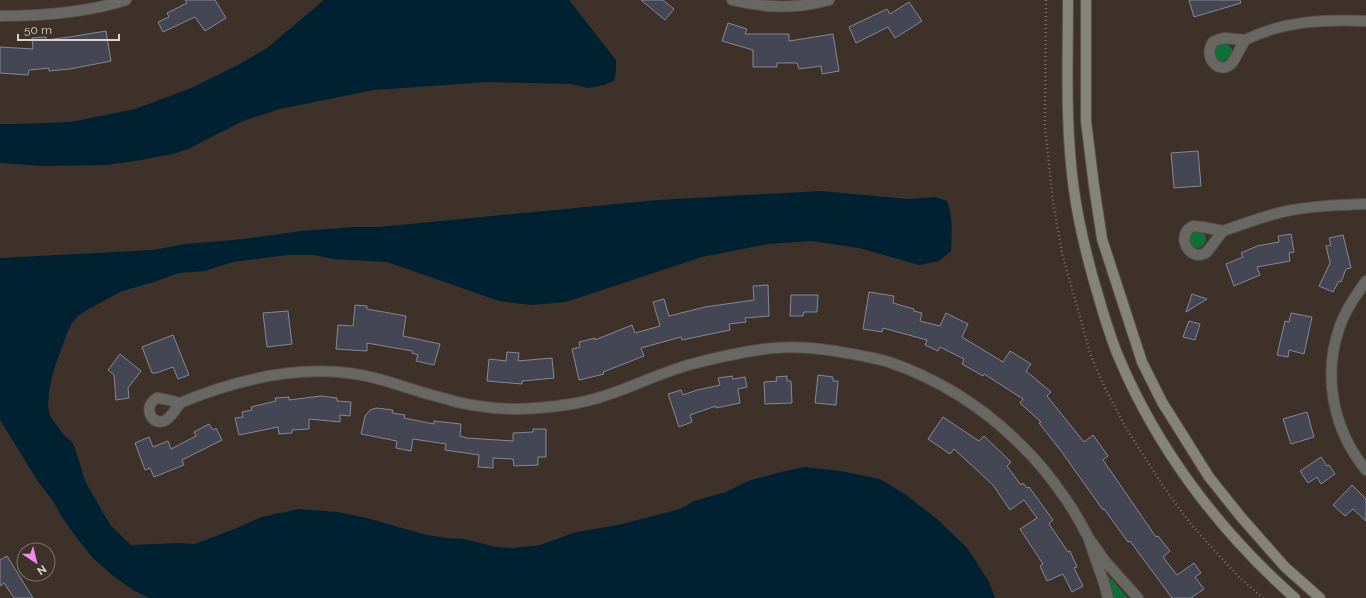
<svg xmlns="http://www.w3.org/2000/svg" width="1366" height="598" font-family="Raleway,sans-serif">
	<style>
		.green { fill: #0f6f39 }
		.water { fill: #002131 }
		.building { fill: #454653; stroke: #868896 }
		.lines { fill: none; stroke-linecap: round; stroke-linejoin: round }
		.street-casing { stroke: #594e48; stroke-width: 12 }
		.secondary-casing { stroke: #594e48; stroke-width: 12 }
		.path { stroke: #796f68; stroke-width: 2.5; stroke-dasharray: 1 3; stroke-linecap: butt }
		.street { stroke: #696761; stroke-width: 10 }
		.secondary { stroke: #868379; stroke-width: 10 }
	</style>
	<rect width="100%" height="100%" fill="#3d312a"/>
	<!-- green -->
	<path class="green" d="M1226 42 1232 49C1233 57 1228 61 1220 61L1214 58V45Z
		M1188 239a9 9 0 1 1 18 0a9 9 0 1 1-18 0Z
		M1108 575 1128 598H1113Z"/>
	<!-- water -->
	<path class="water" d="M324 0H569L616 60V71L614 81 604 85 588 88 571 84 488 82 374 90 280 109 243 121 188 149 173 154 135 161 106 165 43 166 0 163V124H16L71 122 135 109 189 89 238 65 267 48Z
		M820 191 908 199 935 197 947 201C953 217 952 233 951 251L939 261 919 265 859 248 812 241 768 244 702 257 566 302 531 305 499 301 387 262 333 259 314 255H287L233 262 205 271 179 273 154 282 122 291 87 310 78 316 72 323 67 333 54 369 49 391 48 406 50 416 63 434 71 441 75 448 85 481 105 516 111 526 131 545 179 543 195 544 237 528 261 517 299 509 337 512 363 517 427 535 446 538 464 539 496 547 513 548 540 545 576 532 618 525 680 509 694 501 726 492 748 481 777 473 804 467 840 471 880 479 906 495 937 519 968 549 989 582 995 598H149L133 590 112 575 93 558 76 537 62 517 53 501 39 483 0 420V258L153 250 185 244 244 239 301 231 354 227H379L658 200Z"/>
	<!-- building -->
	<path class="building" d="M185 0H215L226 18 205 31 195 17 163 32 158 22 169 17 167 13 187 3Z
		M641 0H663L674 9 665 20Z
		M1189 0H1240L1241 3 1194 17Z
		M909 2 922 21 895 38 888 27 856 43 849 27 887 9 890 14Z
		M728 23 747 29 745 34H789V41L833 34 839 71 822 74 821 66 799 69 797 63H777V67H753V50L722 41Z
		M106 31 111 61 70 69 49 71V68L29 70 28 75 0 73V47L33 49 32 38 46 37V40L69 37Z
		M1198 151 1201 186 1174 188 1171 153Z
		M1291 234 1294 252 1289 253 1290 261 1257 267 1260 275 1234 286 1226 264 1243 257 1241 253 1257 246 1279 242 1278 236Z
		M1343 235 1351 268 1346 269 1341 282 1339 281 1333 292 1319 286 1330 263 1326 246 1331 245 1329 238Z
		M768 285 769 316 745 318 746 322 729 324 730 330 682 340 681 337 641 348 644 356 603 372 604 374 579 380 572 349 580 347 579 342 595 338V340L632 325 635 333 660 326 653 302 664 299 669 316 705 307 754 300 753 286Z
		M869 292 894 296 893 303 914 309V311L922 313 920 321 940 326 946 313 968 324 962 337 1003 362 1010 351 1031 364 1026 371 1051 392 1047 396 1084 442 1093 435 1108 456 1103 460 1156 537 1158 536 1170 551 1163 557 1177 575 1194 563 1201 573 1195 577 1204 589 1191 598H1172L1130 541 1128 542 1104 509 1103 510 1061 451 1039 423 1041 422 1020 403 1023 399 984 374 983 376 962 364 964 359 940 347 938 351 925 345 927 340 883 328 882 332 863 329Z
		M1192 294 1207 299 1186 312Z
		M791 295H818L817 312H804L803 316H790Z
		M355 305 367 306V309L406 316 403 336 440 344 434 365 416 361 418 355 412 353V351L367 343V351L336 349 338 325 353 326Z
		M288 311 292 344 267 347 263 313Z
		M1291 313 1312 317 1304 354 1289 350 1288 357 1277 355 1285 321 1289 322Z
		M1189 321 1200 324 1195 340 1183 337Z
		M173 335 189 375 178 379 173 367 156 373H152L142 347Z
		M507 352 519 353 518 361 552 358 554 378 522 381V384L487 381 489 359 506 361Z
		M120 354 141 371 128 388 129 398 116 400 114 375 108 370Z
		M818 375 833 377V381H838L836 405 815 403Z
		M732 376 733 379 745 377 747 387 738 389 740 403 716 408V406L690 415 692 422 679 427 668 394 681 390 683 395 697 390 720 385 718 378Z
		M787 376V381H791L792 403 765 404 764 382 777 381 776 377Z
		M321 396 337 398V401L351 402 350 416 340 415V422L309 419V429L292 430V433L279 434 278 427 239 435 235 418 243 417 242 412 252 410 251 407 276 401 275 398 289 397V400Z
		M376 408 393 410 392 413 405 415 404 418 434 424V421L461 424 460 436 467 438 513 441V433L533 432V429H546V457H538V465L514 466 513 459 493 458V468L478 467 479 455 445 450 446 444 413 439 411 451 396 448 397 441 361 434 365 416 370 410Z
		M1307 412 1314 437 1291 444 1283 419Z
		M943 417 979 441 984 436 1011 462 1007 466 1021 485 1023 483 1027 488 1029 487 1053 520 1049 524 1068 552 1070 551 1077 567 1074 568 1083 586 1072 592 1063 574 1047 581 1040 566 1043 564 1020 529 1037 518 1024 500 1010 510 993 485 954 449 950 454 928 439Z
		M209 424 213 430 216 428 222 440 182 460 184 465 154 477 150 468 145 470 135 443 149 437 153 447 168 441 171 449 196 436 194 432Z
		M1321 457 1327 466 1329 465 1335 474 1321 484 1317 477 1308 483 1300 471Z
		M1352 485 1366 499V521L1353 509 1345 516 1333 505Z
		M7 556 33 598H14L4 583 0 586V560Z"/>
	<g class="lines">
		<!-- street casing -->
		<g class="street-casing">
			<path id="street" d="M732 0C764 8 797 9 829 0
				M0 16C43 16 85 13 126 0
				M1225 38 1245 40 1233 62C1220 77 1202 58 1213 42L1220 39Z
				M1245 40C1283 21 1325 19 1366 21
				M1193 226 1203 227 1223 231 1207 252C1190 264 1174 235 1193 226Z
				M1223 231C1243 224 1262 217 1282 212 1310 206 1338 205 1366 204
				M1366 281C1356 295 1346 309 1340 326 1322 375 1333 430 1366 470
				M157 398 164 399 180 403C176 409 172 416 166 420 153 428 141 407 157 398Z
				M180 403C238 379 304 363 366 376 391 381 414 391 439 397 464 405 491 409 518 409 547 408 579 405 607 395 635 386 662 372 692 364 719 357 747 350 775 348 795 346 816 348 835 351 853 354 872 357 889 362 938 379 984 408 1020 444 1037 460 1052 479 1065 498 1074 510 1081 524 1088 537
				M1108 598 1104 583 1088 537 1105 561 1138 598"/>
		</g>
		<!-- secondary casing -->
		<g class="secondary-casing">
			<path id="secondary" d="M1068 0C1068 63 1065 127 1074 190 1078 220 1085 249 1093 278 1101 305 1108 332 1119 358 1158 450 1220 532 1295 598
				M1086 0V121L1094 186 1102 239 1142 362 1162 402 1209 477 1241 517 1285 567 1320 598"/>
		</g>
		<!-- path -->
		<path class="path" d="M1046 0 1045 126 1053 202 1062 253 1091 356 1105 388 1126 428 1163 486 1190 523 1213 549 1241 579 1263 598"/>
		<!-- street -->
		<use href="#street" class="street"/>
		<!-- secondary -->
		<use href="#secondary" class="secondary"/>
	</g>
	<!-- north arrow -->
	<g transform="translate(36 562) rotate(145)"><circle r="19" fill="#3d312a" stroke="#7c726c"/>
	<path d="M0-3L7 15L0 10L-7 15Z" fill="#f688ed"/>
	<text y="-6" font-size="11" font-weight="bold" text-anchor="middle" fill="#dbd4cf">N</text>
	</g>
	<!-- scale -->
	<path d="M18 34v6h101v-6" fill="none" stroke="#dbd4cf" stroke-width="2"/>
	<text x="24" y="34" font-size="12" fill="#dbd4cf" stroke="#3d312a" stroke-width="3" paint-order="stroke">50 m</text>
</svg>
